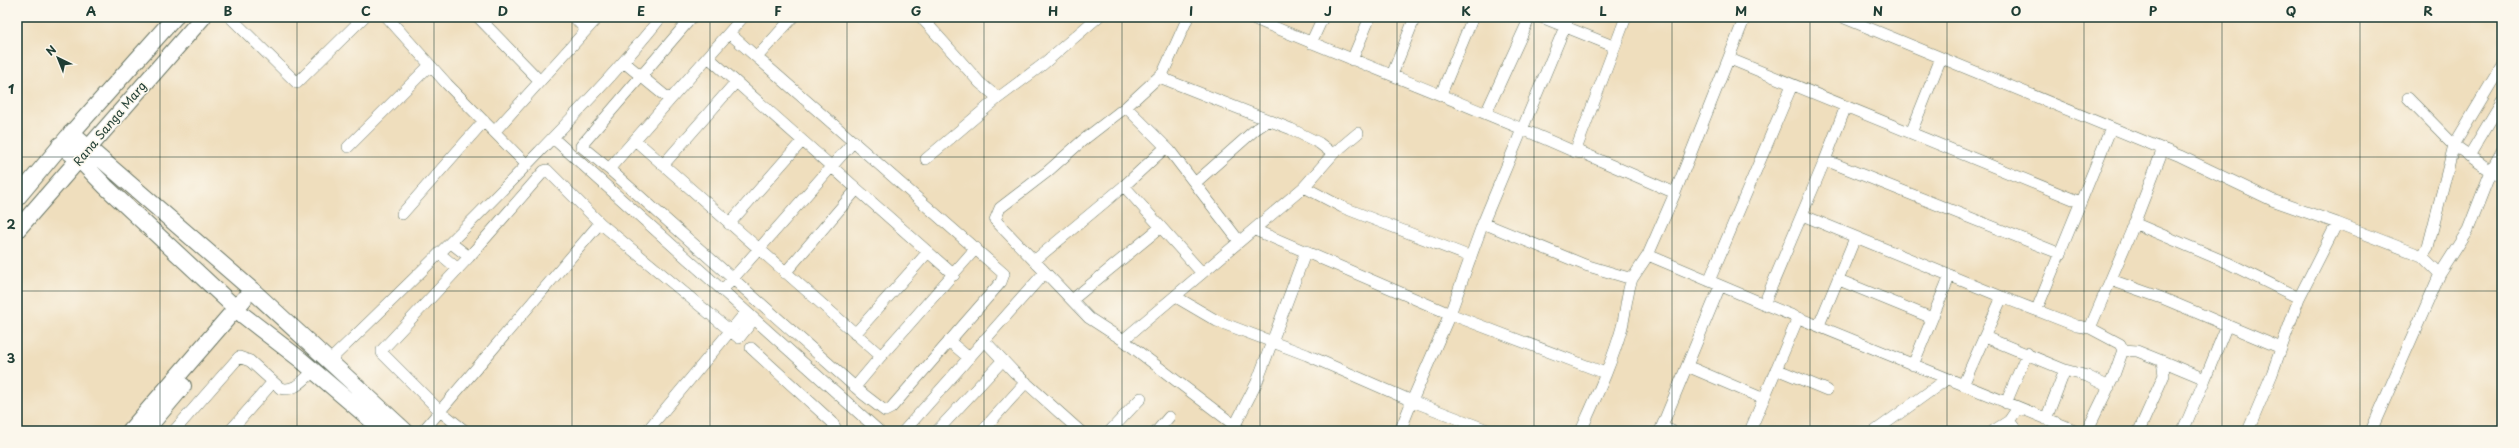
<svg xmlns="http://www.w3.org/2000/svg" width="2519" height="448" font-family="'Playpen Sans',sans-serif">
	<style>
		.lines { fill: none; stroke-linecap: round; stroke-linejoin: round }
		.street-casing { stroke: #687564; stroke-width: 12 }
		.secondary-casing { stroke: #687564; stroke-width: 18 }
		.street { stroke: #fff; stroke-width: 11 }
		.secondary { stroke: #fff; stroke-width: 16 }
		.grid { fill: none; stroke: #1f3d34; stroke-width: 1; stroke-opacity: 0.55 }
		.labels { text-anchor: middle; stroke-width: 3; stroke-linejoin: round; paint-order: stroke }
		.street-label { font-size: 12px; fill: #1f3d34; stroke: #fbf7ec }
		.neatline { fill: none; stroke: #1f3d34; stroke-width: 1.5 }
		.grid-label { font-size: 13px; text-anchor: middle; font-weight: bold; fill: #1f3d34 }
	</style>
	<rect width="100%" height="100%" fill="#fbf7ec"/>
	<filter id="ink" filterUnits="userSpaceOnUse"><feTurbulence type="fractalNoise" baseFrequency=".025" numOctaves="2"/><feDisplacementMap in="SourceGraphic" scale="8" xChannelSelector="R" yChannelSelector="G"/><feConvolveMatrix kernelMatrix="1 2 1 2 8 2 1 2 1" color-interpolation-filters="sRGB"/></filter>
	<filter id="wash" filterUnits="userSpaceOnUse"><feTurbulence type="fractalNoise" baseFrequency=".012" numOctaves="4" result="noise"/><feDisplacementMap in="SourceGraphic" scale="16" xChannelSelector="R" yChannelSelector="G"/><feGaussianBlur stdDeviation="0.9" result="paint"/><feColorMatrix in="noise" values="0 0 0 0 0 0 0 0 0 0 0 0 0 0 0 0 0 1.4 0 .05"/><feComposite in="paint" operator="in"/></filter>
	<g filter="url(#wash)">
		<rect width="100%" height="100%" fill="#efdebd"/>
	</g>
	<g filter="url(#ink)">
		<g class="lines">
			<!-- street casing -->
			<g class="street-casing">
				<path id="street" d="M230 17 297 83 364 17
					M387 17 447 84 527 165
					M478 17 540 81
					M574 17 586 30
					M692 17 581 146 609 169 743 17
					M921 17 980 83 998 98 1041 66 1098 17
					M1188 17 1163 73 1126 107 1082 141 1047 172 1000 208 995 220 1089 318 1123 340 1304 187 1333 154 1358 133
					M1250 17C1358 63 1468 104 1575 152L1583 153 1675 193 1745 17
					M1541 17 1613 46
					M1842 17 2180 156 2272 200 2337 223 2299 298 2272 374 2248 431
					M1311 43 1323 17
					M708 57 954 275
					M757 57 793 17
					M1730 59 2080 202
					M1352 60 1370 17
					M625 63 670 100
					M1392 75 1415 17
					M1159 77 1291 129 1319 143 1333 154
					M1441 94 1473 17
					M2408 98 2454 145 2502 65
					M1126 107 1170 151 1239 241
					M1486 113 1530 17
					M495 131 598 17
					M1911 133 1941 58
					M553 138 879 431
					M635 140 881 356 976 248
					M348 147 430 65
					M1575 152 1626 17
					M2469 156 2502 101
					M926 159 998 98
					M1825 160 2061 254
					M663 165 736 82
					M609 169 863 394 885 411 891 408 1001 282 1004 274 729 33
					M1195 183 1256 129 1268 121
					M1124 186 1202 273
					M1304 187 1342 207 1471 257
					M402 214 484 121
					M1802 215 2002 297
					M600 223 739 338 754 319
					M1483 223 1569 17
					M2134 223 2228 263 2299 298
					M2337 223 2422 256 2428 247 2454 145 2491 171 2502 151
					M729 224 802 141
					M1255 230 1450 314 1605 373
					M440 254 458 269
					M1648 255 1675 193
					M1034 261 1124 186 1166 147
					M785 273 857 189
					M2440 274 2468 230 2491 171 2502 178
					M1839 280 1932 318
					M2111 280 2162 298 2281 348
					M1709 281 1792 85
					M728 284 854 141
					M1176 297 1217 321 1307 355 1412 401 1400 431
					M1072 300 1161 227
					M1764 304 1825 160 1846 106
					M2037 309 2111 128
					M1819 325 1855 238
					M2090 328 2131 232 2163 149
					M855 334 928 252
					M1985 337 2065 370 2087 376 2109 387
					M984 340 1014 372 1080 431
					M1123 340 1242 431
					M949 341 969 358
					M751 348 832 422 837 431
					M2123 350 2137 351 2162 361 2164 375 2139 431
					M2162 361 2205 379 2183 431
					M328 362C400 293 470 224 539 152 581 108 623 65 661 17
					M1913 365 1950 275
					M1687 366 1764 399
					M1776 369 1827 390
					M2205 379 2227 325
					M1963 385 2002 297 2077 326 2090 328 2120 344 2123 350 2113 378 2087 431
					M855 387 881 356
					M2006 403 2027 353
					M2046 419 2065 370
					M2009 421 2017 431
					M1662 427 1672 431
					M174 431 239 357 250 361 280 388C294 393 304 379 314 371
					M230 431 273 382
					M423 431 600 223 547 170 544 171 469 257 451 243
					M465 431 440 411 382 353V350L469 257
					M647 431 746 312
					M904 431 1045 272
					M937 431 1003 360
					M982 431 1026 382
					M1110 431 1141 398
					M1157 431 1169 417
					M1232 431 1257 382 1306 251
					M1490 431 1412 401 1450 314 1483 223 1585 265 1632 279 1648 255 1764 304 2077 431
					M1581 431C1596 397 1612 363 1622 327 1626 311 1626 295 1632 279
					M1660 431 1720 286
					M1750 431 1798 318
					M1875 431 1947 379
					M1993 431 2009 421 2018 408
					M2371 431 2440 274 2422 256"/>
			</g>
			<!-- secondary casing -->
			<g class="secondary-casing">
				<path id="secondary" d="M71 133 252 290 405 431
					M60 145 80 160 106 187 244 316 301 360 384 431
					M17 198 68 137 175 17
					M17 230 203 17
					M130 431 244 299
					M145 431 183 386"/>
			</g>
			<!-- street -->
			<use href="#street" class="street"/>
			<!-- secondary -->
			<use href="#secondary" class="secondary"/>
		</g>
	</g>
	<!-- grid -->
	<path class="grid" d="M160 17V431M297 17V431M434 17V431M572 17V431M710 17V431M847 17V431M984 17V431M1122 17V431M1260 17V431M1397 17V431M1534 17V431M1672 17V431M1810 17V431M1947 17V431M2084 17V431M2222 17V431M2360 17V431M17 157H2502M17 291H2502"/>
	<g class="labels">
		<!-- street labels -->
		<g class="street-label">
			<text transform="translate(110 124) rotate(-50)" y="4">Rana Sanga Marg</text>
		</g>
	</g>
	<!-- margin -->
	<rect width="2519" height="448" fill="none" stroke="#fbf7ec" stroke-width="44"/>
	<!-- north arrow -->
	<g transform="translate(58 58) rotate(317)" stroke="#fbf7ec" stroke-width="3" paint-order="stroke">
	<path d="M0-3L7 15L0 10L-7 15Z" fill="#1f3d34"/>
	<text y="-6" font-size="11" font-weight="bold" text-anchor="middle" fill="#1f3d34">N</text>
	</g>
	<rect x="22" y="22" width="2475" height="404" class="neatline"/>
	<g class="grid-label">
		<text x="91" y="16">A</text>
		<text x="228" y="16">B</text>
		<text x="366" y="16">C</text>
		<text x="503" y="16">D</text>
		<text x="641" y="16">E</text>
		<text x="778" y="16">F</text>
		<text x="916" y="16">G</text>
		<text x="1053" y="16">H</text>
		<text x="1191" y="16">I</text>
		<text x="1328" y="16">J</text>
		<text x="1466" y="16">K</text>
		<text x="1603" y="16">L</text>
		<text x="1741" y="16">M</text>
		<text x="1878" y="16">N</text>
		<text x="2016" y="16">O</text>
		<text x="2153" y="16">P</text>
		<text x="2291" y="16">Q</text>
		<text x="2428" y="16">R</text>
		<text x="11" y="94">1</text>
		<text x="11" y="229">2</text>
		<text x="11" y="363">3</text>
	</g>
</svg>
